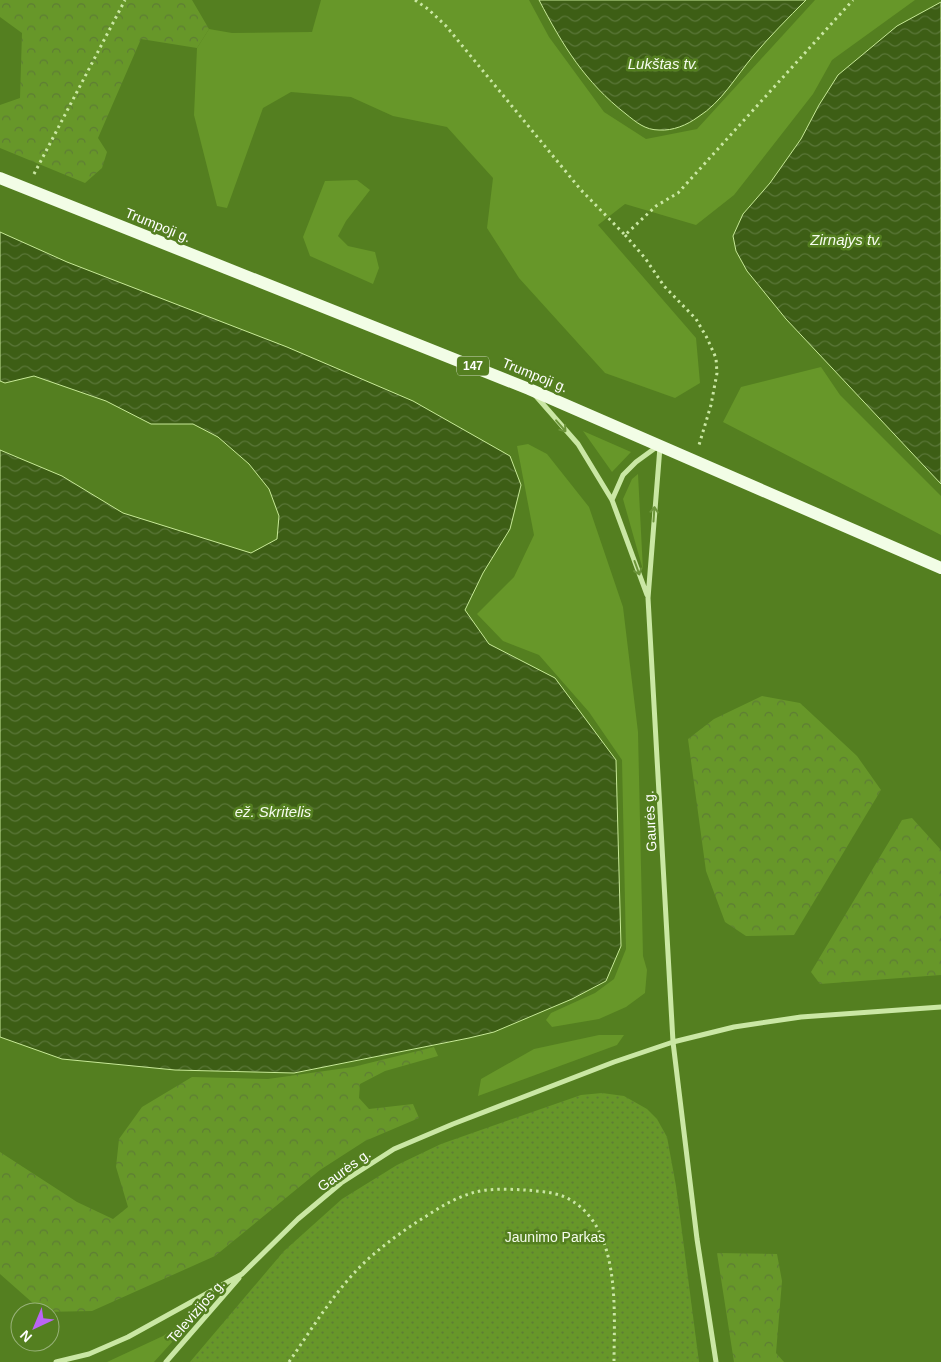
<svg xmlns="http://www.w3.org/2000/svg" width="941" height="1362" font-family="Arial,sans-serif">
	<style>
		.grass { fill: #679729 }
		.forest { fill: url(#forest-crowns) }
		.park { fill: url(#park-dots) }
		.water { fill: url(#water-waves); stroke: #c7e997 }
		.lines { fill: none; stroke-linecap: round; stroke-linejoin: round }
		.path { stroke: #cae7a4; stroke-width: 3; stroke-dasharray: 2.5 4; stroke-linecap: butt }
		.street { stroke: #cae7a4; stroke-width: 5 }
		.primary { stroke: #f2fde6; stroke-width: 12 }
		.oneway { stroke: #6c943a }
		.labels { text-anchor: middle; stroke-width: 5; stroke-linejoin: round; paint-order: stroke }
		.shield { fill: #547f20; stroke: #ccd9bc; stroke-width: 1 }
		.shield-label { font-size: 12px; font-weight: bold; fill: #fff }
		.street-label { font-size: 14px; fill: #fff; stroke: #547f20 }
		.park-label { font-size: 14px; fill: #f5fcec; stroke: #547f20 }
		.water-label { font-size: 15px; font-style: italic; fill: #f6fcef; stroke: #547f20 }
	</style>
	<defs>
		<pattern id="forest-crowns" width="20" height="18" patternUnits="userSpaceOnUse" patternTransform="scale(1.25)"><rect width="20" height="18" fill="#679729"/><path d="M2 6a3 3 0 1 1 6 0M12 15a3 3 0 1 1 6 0" fill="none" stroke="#5e7d35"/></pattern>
		<pattern id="park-dots" width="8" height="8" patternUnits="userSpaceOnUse" patternTransform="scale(1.25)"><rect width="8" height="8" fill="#679729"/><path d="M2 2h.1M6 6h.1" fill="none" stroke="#5e7d35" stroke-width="1.8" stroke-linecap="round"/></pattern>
		<pattern id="water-waves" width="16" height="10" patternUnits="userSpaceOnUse" patternTransform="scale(1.25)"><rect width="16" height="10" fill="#3d5e15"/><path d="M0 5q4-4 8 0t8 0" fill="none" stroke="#5a7638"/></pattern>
	</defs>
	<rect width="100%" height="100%" fill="#547f20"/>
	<!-- grass -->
	<path class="grass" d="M321 0H529L549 37 604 112 646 139 697 129 815 0H915L832 60 813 94 734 195 696 225 625 204 598 225 696 338 700 383 675 398 605 373 519 278 487 228 493 178 447 127 393 116 351 97 291 92 263 108 227 208 217 206 194 115 197 48 209 29 232 33 312 32Z
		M357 180 370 190 346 221 338 236 348 246 375 252 379 268 373 284 310 256 303 237 325 181Z
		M821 367 840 395 941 496V535L723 422 741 387Z
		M583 431 631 452 612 472Z
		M528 444 547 454 589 507 623 607 638 732 643 956 647 970 645 993 626 1007 599 1019 552 1027 546 1020 551 1013 595 993 614 979 626 949 622 760 589 712 539 655 503 641 477 614 514 577 534 535 517 446Z
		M638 474 643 570 623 499 632 479Z
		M599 1035H624L617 1045 478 1096 481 1079 534 1049Z
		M202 1309 154 1362H107L163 1336Z"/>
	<!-- forest -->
	<path class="forest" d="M0 0H192L209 29 197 48 141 39 98 138 107 152 102 168 85 183 0 148V105L20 98 22 33 0 17Z
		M762 696 800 703 857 756 881 790 794 935 746 936 725 922 706 871 688 739 714 719Z
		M912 818 941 850V975L820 984 811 972 902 820Z
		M434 1047 438 1056 385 1071 360 1084 359 1098 369 1109 413 1104 419 1118 365 1141 320 1170 215 1256 92 1311 43 1312 0 1274V1152L77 1202 113 1219 128 1207 116 1167 119 1139 142 1107 192 1077 268 1079 353 1067Z
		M717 1253 777 1254 782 1281 776 1353 784 1362H734Z"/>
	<!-- park -->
	<path class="park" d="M602 1093 624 1096 647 1109 657 1119 667 1137 676 1186 699 1362H190L284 1251 342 1199 397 1165 441 1144 581 1095Z"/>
	<!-- water -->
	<path class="water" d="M539 0H806C788 18 770 36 754 55 736 76 722 102 698 117 687 125 673 131 659 130 645 130 636 122 626 114 585 82 563 46 539 0Z
		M941 2V484L786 319 747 271 736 251 733 236 743 214 770 183 801 139 819 105 838 75 897 26Z
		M0 232 67 262 287 347 413 401 510 456 521 485 510 529 483 573 465 610 489 644 555 678 616 760 621 946 606 981 572 999 494 1032 469 1038 294 1073 175 1070 62 1059 0 1037V450L62 476 123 513 251 553 277 539 279 516 269 489 249 464 218 437 193 424H151L106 401 34 376 5 383 0 381Z"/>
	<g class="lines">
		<!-- path -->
		<path class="path" d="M415 0 428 9 446 26 581 190 625 235 656 206 678 193 853 0
			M34 174 125 0
			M625 235 645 258 664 286 696 319 707 338 716 358 717 373 711 405 699 445
			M289 1362C313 1327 336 1289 367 1260 385 1244 405 1229 425 1217 440 1207 455 1198 472 1193 488 1188 508 1189 525 1190 538 1191 553 1192 565 1197 622 1224 614 1310 614 1362"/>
		<!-- street -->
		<path class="street" d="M535 395 578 444 612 500 647 595
			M660 447 648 598 673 1042 697 1239 716 1362
			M612 500 623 475 636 462 658 446
			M56 1362 89 1354 128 1337 242 1274 298 1219 341 1183 394 1149 453 1124 614 1062 673 1042 734 1027 801 1017 941 1007
			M166 1362 239 1278"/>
		<!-- primary -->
		<path class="primary" d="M0 178 529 389 941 568"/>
	</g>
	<!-- one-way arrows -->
	<defs><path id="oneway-shaft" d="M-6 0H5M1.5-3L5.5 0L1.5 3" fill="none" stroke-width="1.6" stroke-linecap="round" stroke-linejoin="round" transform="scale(1.25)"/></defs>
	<g class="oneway">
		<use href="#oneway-shaft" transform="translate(561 426) rotate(49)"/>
		<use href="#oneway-shaft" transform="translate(654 514) rotate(-86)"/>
		<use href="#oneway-shaft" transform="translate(637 568) rotate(70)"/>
	</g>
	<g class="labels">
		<!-- shield labels -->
		<rect class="shield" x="457" y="356.5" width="32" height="19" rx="4"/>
		<g class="shield-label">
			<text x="473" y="370">147</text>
		</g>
		<!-- street labels -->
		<g class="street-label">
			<text transform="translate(158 225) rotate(22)" y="5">Trumpoji g.</text>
			<text transform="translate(535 375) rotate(22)" y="5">Trumpoji g.</text>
			<text transform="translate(650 821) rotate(-93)" y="5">Gaurės g.</text>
			<text transform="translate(344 1170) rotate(-36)" y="5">Gaurės g.</text>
			<text transform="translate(196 1311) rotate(-49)" y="5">Televizijos g.</text>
		</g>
		<!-- park labels -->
		<g class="park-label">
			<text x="555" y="1242">Jaunimo Parkas</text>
		</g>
		<!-- water labels -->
		<g class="water-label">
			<text x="663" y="69">Lukštas tv.</text>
			<text x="846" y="245">Zirnajys tv.</text>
			<text x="273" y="817">ež. Skritelis</text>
		</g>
	</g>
	<!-- north arrow -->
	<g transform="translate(35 1327) rotate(224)"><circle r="24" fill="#547f20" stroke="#98b279"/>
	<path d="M0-4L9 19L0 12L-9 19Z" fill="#bb64f5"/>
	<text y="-8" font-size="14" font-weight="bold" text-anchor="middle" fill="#ffffff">N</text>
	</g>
</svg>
